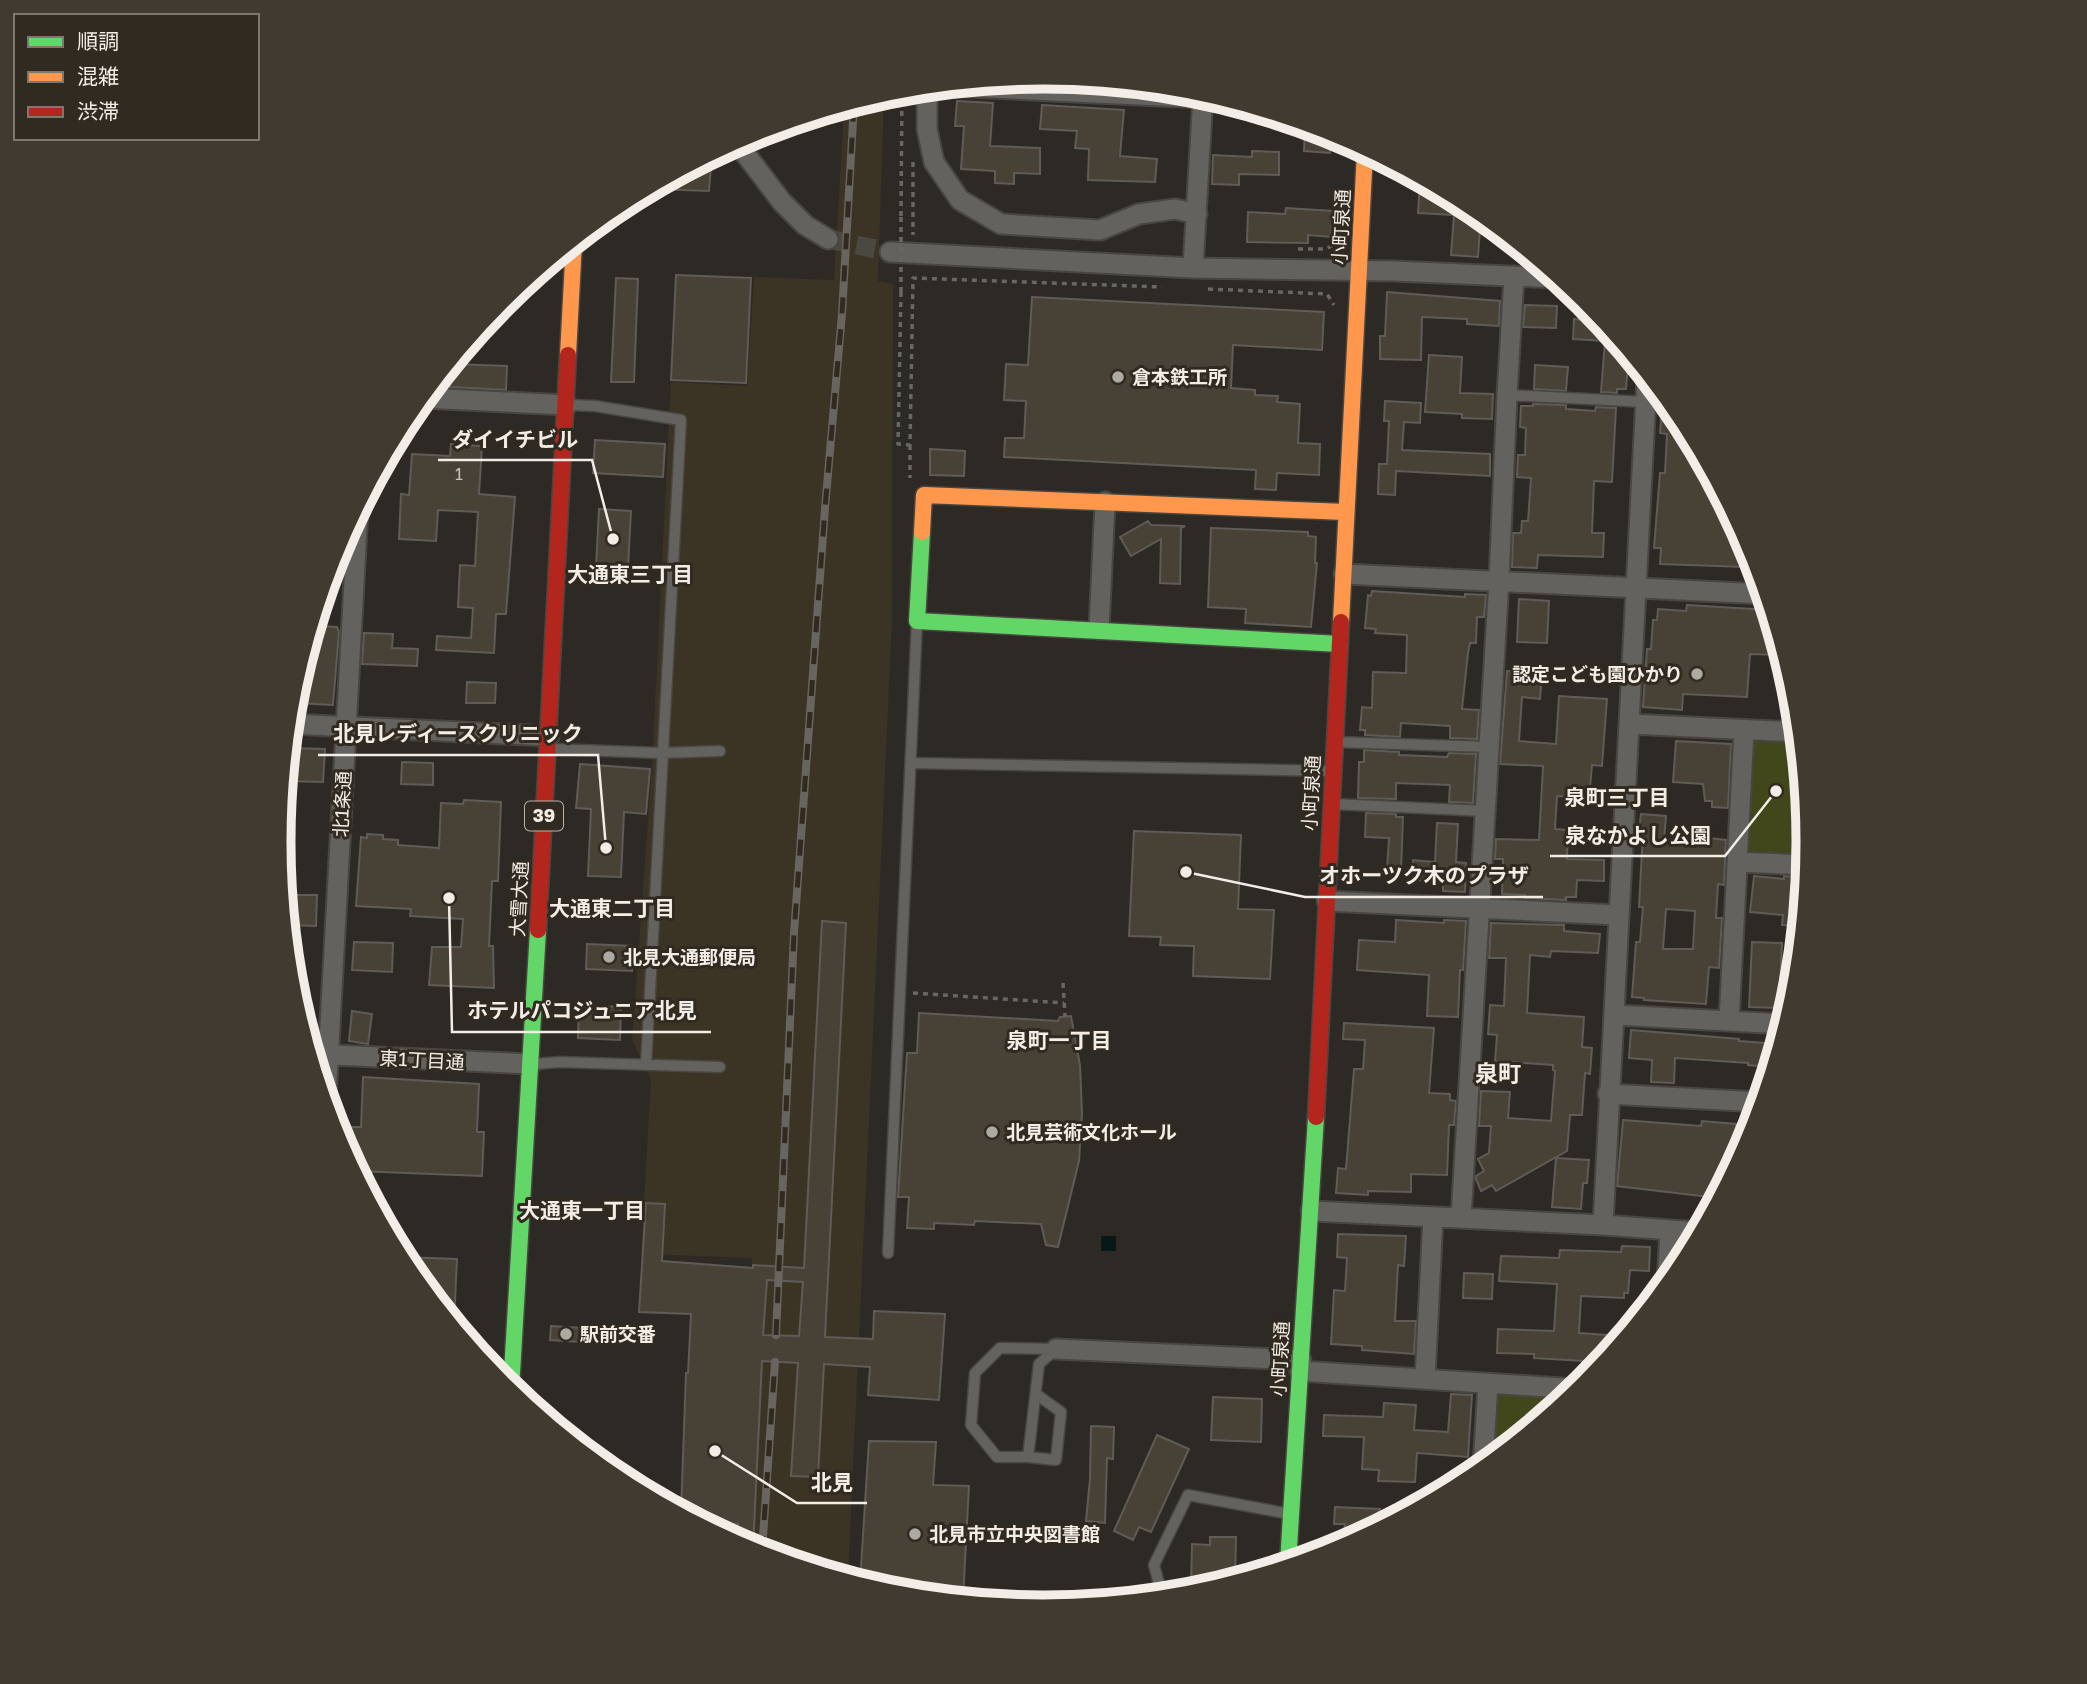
<svg xmlns="http://www.w3.org/2000/svg" width="2087" height="1684" font-family="'Golos Text','Noto Sans JP',sans-serif">
	<style>
		.built { fill: #3b3323 }
		.green { fill: #41471b }
		.water { fill: #081718 }
		.building { fill: #484136; stroke: #5f5c58; stroke-width: 2; fill-rule: evenodd }
		.lines { fill: none; stroke-linecap: round; stroke-linejoin: round }
		.street-tunnel { stroke: #4b4741; stroke-width: 19; stroke-dasharray: 19 10; stroke-linecap: butt }
		.lane-casing { stroke: #494641; stroke-width: 13 }
		.street-casing { stroke: #494641; stroke-width: 23 }
		.fast-casing { stroke: #494641; stroke-width: 19 }
		.slow-casing { stroke: #494641; stroke-width: 19 }
		.jam-casing { stroke: #494641; stroke-width: 19 }
		.path { stroke: #696764; stroke-width: 3.5; stroke-dasharray: 5 5; stroke-linecap: butt }
		.lane { stroke: #64625e; stroke-width: 10 }
		.street { stroke: #64625e; stroke-width: 19 }
		.fast { stroke: #63d668; stroke-width: 16 }
		.slow { stroke: #ff974d; stroke-width: 16 }
		.jam { stroke: #b3261e; stroke-width: 16 }
		.rail-casing { stroke: #686460; stroke-width: 8 }
		.rail { stroke: #312a20; stroke-width: 5; stroke-dasharray: 16; stroke-linecap: butt }
		.path-bridge { stroke: #696764; stroke-width: 3.5; stroke-dasharray: 5 5; stroke-linecap: butt }
		.poi-dot { fill: #ada9a3; stroke: #312a20; stroke-width: 2.5 }
		.labels { text-anchor: middle; stroke-width: 6; stroke-linejoin: round; paint-order: stroke }
		.number-label { font-size: 16px; fill: #c8c3bb }
		.shield { fill: #312a20; stroke: #b8b3ab; stroke-width: 2 }
		.shield-label { font-size: 18px; font-weight: bold; fill: #f2eee7 }
		.street-label { font-size: 19px; fill: #f2eee7; stroke: #312a20 }
		.poi-label { font-size: 19px; font-weight: bold; fill: #f2eee7; stroke: #312a20; text-anchor: start }
		.neighbourhood-label { font-size: 21px; font-weight: bold; fill: #f2eee7; stroke: #312a20 }
		.quarter-label { font-size: 23px; font-weight: bold; fill: #f2eee7; stroke: #312a20 }
		.rim { fill: none; stroke: #f2eee7; stroke-width: 9 }
		.leader { fill: none; stroke: #f2eee7; stroke-width: 2.5 }
		.callout-dot { fill: #f2eee7; stroke: #312a20; stroke-width: 2.5 }
		.callout-label { font-size: 21px; text-anchor: middle; font-weight: bold; fill: #f2eee7; stroke: #312a20; stroke-width: 6; stroke-linejoin: round; paint-order: stroke }
	</style>
	<rect width="100%" height="100%" fill="#2d2924"/>
	<!-- built -->
	<path class="built" d="M884 95 878 281 893 284 892 621 848 1578 750 1549 737 1541 752 1258 641 1254 651 1080 632 1040 652 765 671 382 747 386 754 277 834 280 844 107Z"/>
	<!-- green -->
	<path class="green" d="M1751 738 1799 740 1808 842 1807 854 1746 851Z
		M1495 1393 1566 1398 1492 1458Z"/>
	<!-- water -->
	<path class="water" d="M1101 1236H1116V1251H1101Z"/>
	<!-- building -->
	<path class="building" d="M957 101 993 103 990 146 1040 148V174L1014 173V184L995 183V171L961 169 964 126H955Z
		M1042 105 1124 110 1120 156 1157 159 1155 182 1088 180 1089 149 1075 148 1077 131 1040 129Z
		M1305 126 1331 134 1330 153 1304 151Z
		M1252 151 1279 152V175L1239 174V185L1212 184 1213 155 1252 157Z
		M696 165 711 166 709 191 650 189Z
		M1420 180 1469 206 1481 216 1478 257 1451 255 1454 215 1418 213Z
		M1286 208 1333 211 1331 237 1308 235V243L1247 242 1248 212 1285 214Z
		M676 275 751 278 746 383 671 380Z
		M616 278 638 279 634 382H611Z
		M1387 292 1500 301 1499 326 1467 324V319L1422 317 1421 360 1380 359V336H1385Z
		M1032 297 1324 312 1322 350 1233 345 1231 388 1255 390V395L1278 396 1277 402 1300 404 1298 443 1320 444 1319 475 1277 473 1276 490 1255 489 1256 470 1004 457 1005 438H1024L1026 401 1004 400 1006 364 1028 365Z
		M1525 305 1557 306 1556 328 1523 327Z
		M1574 319 1601 321 1629 355 1626 389H1617V393L1601 392 1605 341 1573 339Z
		M1429 355 1462 357 1460 393 1493 394 1492 419 1462 418V414L1425 412Z
		M451 364 507 366 506 390 450 387Z
		M1535 365 1568 367 1566 391 1534 389Z
		M1663 397 1680 417 1750 550 1752 555H1745L1744 567 1660 564 1661 548H1654L1660 473H1665L1667 434 1660 433Z
		M1385 401 1421 403 1420 423 1404 422 1402 450 1490 454V476L1396 471 1395 495 1378 494 1379 464H1387L1389 421H1384Z
		M1533 404 1566 405V409L1595 411 1596 407 1616 408 1612 482 1594 481 1592 533H1604L1603 557 1538 555 1537 568 1512 567 1513 533H1521L1522 521H1528L1531 478 1517 477 1518 455H1525L1526 428 1520 427 1521 406H1533Z
		M595 440 665 444 663 477 593 473Z
		M451 444 482 446 479 494 515 497 506 614H496L494 653 436 650 437 636 471 638 473 608 458 607 460 565 475 566 478 512 438 510 436 541 399 539 401 494 409 495 412 454 450 456Z
		M930 449 965 451 964 476 930 475Z
		M599 509 631 511 628 568 596 567Z
		M1148 521 1151 525 1185 526 1181 528 1180 584 1160 583 1161 539 1131 556 1120 537Z
		M1211 528 1308 532V536L1316 537 1315 563H1317L1311 627 1245 623 1246 609 1208 607Z
		M1372 591 1465 597V594L1486 595 1484 617H1477L1476 643H1470L1468 653 1462 709 1479 710 1477 739 1450 738V726L1401 723 1400 737 1365 735V730H1360L1362 707 1372 708 1373 672 1406 673 1407 635 1375 633 1376 629 1365 628 1368 595 1371 596Z
		M1519 599 1549 601 1547 643 1517 642Z
		M1687 605 1769 610 1782 655 1750 654 1747 697 1683 694 1682 710 1643 707 1647 649H1651L1653 620H1657L1658 609 1686 611Z
		M313 626 337 627 339 632 333 705 295 703V697H293Z
		M364 633 393 634 392 648 418 649 417 666 362 664Z
		M1507 671 1542 674 1540 699 1522 697 1519 741 1556 744 1559 696 1607 699 1602 766 1592 765 1589 798 1557 796 1555 829 1568 830 1567 859 1604 860V881L1577 880 1576 897H1566V900L1525 898V895L1502 894 1503 859H1495L1496 839 1539 840 1543 766 1500 764Z
		M467 682 496 683 495 703H466Z
		M1676 741 1731 744 1728 808 1712 807V801H1705L1703 784 1673 782Z
		M288 748 325 749 323 782 285 781Z
		M1364 750 1399 752V755L1447 757 1449 753 1476 754 1473 803 1449 802 1450 785 1396 783V799L1358 798 1359 762H1364Z
		M402 762 433 763V785L401 784Z
		M580 764 650 769 646 814 624 812 621 877 588 876 591 809 576 808Z
		M464 800 501 802 498 881H492L489 946H493L494 988 429 985 432 947H461L463 919 410 916 411 909 356 906 361 837 367 838V834L383 835V839L398 840V845L439 848 441 803 463 804Z
		M1366 813 1396 814V817H1403L1401 870 1387 869 1389 838 1365 837Z
		M1641 814 1666 816 1664 839 1700 842 1701 837 1726 840 1724 885 1718 884 1716 918H1722L1719 968 1709 967 1706 1004 1644 1000V998L1632 997 1636 942H1640L1643 907H1639L1643 831H1639ZM1666 909 1695 911 1693 949H1663Z
		M1437 823 1458 824 1456 862 1466 863 1465 892 1443 891V881L1413 880V860L1435 862Z
		M1134 831 1241 835 1238 909 1274 910 1270 979 1193 976 1194 946 1160 945 1161 937 1129 936Z
		M1754 876 1784 879V876L1805 877 1800 926 1782 925 1783 915 1750 912Z
		M284 895H317L316 926 287 925Z
		M1396 920 1444 923V920L1466 921 1463 970H1460L1458 1017 1427 1016 1429 975 1357 970 1359 940 1395 942Z
		M822 921 846 923 825 1337 873 1339 874 1311 945 1314 939 1400 868 1395 870 1367 824 1364 818 1477 791 1476 798 1363 762 1361 753 1549 737 1541 738 1524 701 1522 681 1511 686 1373H688L691 1314 639 1312 646 1203 665 1204 662 1261 753 1268V1265L804 1268ZM767 1280 803 1282 799 1336 763 1335Z
		M1491 923 1564 925V931L1600 934 1598 953 1551 951 1550 957 1530 955 1527 1013 1584 1017 1582 1047 1592 1048 1590 1074 1585 1073 1582 1115H1570L1567 1151 1496 1191 1492 1185 1481 1191 1476 1179V1176L1484 1171 1478 1159 1489 1153 1491 1126H1479L1481 1091 1510 1092 1508 1118 1551 1121 1555 1071 1553 1070V1065L1495 1061 1497 1035 1488 1034 1490 1005 1504 1006 1506 958H1489Z
		M354 942 393 943 392 972 352 970Z
		M1752 942 1782 943 1779 1008 1749 1007Z
		M587 944 633 946 632 971 586 969Z
		M579 1005 621 1007 620 1040 578 1038Z
		M352 1011 372 1014 368 1044 349 1041Z
		M919 1013 1058 1021 1060 1017 1071 1016 1080 1065 1082 1114 1079 1161 1058 1247 1046 1245 1041 1224 975 1221 974 1225 934 1223V1229L907 1228 909 1197H898L907 1053H917Z
		M1344 1023 1434 1028 1429 1093 1450 1094V1100L1456 1101 1454 1125H1449L1447 1175 1411 1174V1192L1368 1191V1195L1336 1193 1338 1168 1346 1169 1354 1069H1363L1365 1040 1343 1039Z
		M1631 1030 1739 1039V1041L1778 1044 1771 1067 1748 1065V1063L1675 1058 1674 1083 1651 1082 1652 1060 1629 1058Z
		M363 1077 479 1084 477 1132H484L482 1176 356 1171 348 1156 349 1127H361Z
		M1623 1120 1701 1126 1702 1121 1736 1124V1128L1752 1129 1720 1192 1710 1191 1709 1197 1617 1186Z
		M1556 1158 1589 1160 1587 1183H1583L1581 1209 1552 1207Z
		M1338 1234 1406 1236 1404 1266 1398 1265 1395 1321H1416L1414 1354 1362 1350V1346L1331 1344 1334 1290 1345 1291 1347 1258 1337 1257Z
		M1622 1246 1650 1247 1649 1271 1630 1270 1628 1293H1624V1298L1581 1296 1579 1333 1623 1336 1609 1353H1600V1362L1534 1358V1354L1497 1353 1498 1329 1554 1331 1557 1284 1499 1281 1501 1256 1559 1258 1560 1250 1621 1252Z
		M402 1257 457 1259 454 1323 407 1267Z
		M1464 1273 1493 1274 1492 1299 1463 1298Z
		M551 1326 581 1328 580 1342 550 1340Z
		M1451 1394 1472 1395 1468 1457 1417 1453 1415 1482 1378 1481 1379 1470 1362 1469 1364 1437 1323 1436 1324 1415 1383 1417 1384 1403 1416 1405 1414 1430 1448 1432Z
		M1213 1397 1262 1399 1261 1442 1211 1440Z
		M1091 1426 1114 1427 1113 1459 1107 1458 1105 1523 1086 1521 1090 1479Z
		M1157 1435 1189 1449 1151 1532 1139 1527 1133 1540 1114 1531Z
		M869 1441 936 1442 933 1485 969 1486 963 1599 894 1592 860 1582Z
		M1335 1507 1380 1509 1379 1511 1404 1512 1343 1545 1345 1524H1334Z
		M1210 1537H1236L1235 1579 1218 1585 1191 1584 1192 1544 1210 1545Z"/>
	<g class="lines">
		<!-- street-tunnel -->
		<path class="street-tunnel" d="M828 239 890 252"/>
		<!-- lane casing -->
		<g class="lane-casing">
			<path id="lane" d="M1507 395 1646 402
				M569 405 595 406 681 420 646 1065
				M1336 742 1489 747
				M553 749 661 753 720 751
				M911 763 1333 771
				M1332 804 1486 811
				M535 1064 559 1062 720 1067
				M888 1253 917 621
				M1000 1348 1056 1349 1039 1364 1028 1457H997L971 1425 975 1373Z
				M592 1456V1450
				M1028 1457 1056 1460 1061 1412 1036 1394
				M1162 1595 1154 1565 1188 1495 1290 1514"/>
		</g>
		<!-- street casing -->
		<g class="street-casing">
			<path id="street" d="M950 86 1203 98
				M927 88V129L934 162 960 200 1001 224 1100 230 1139 214 1175 209 1197 214
				M737 143 782 202 805 225 828 239
				M890 252 1193 268 1394 271 1557 278
				M1193 268 1203 95
				M423 398 567 405
				M1344 574 1764 594
				M1099 629 1105 502
				M290 724 549 736
				M1630 724 1798 732
				M1738 862 1806 865
				M1327 901 1618 915
				M1615 1015 1784 1024
				M1729 1021 1744 730
				M312 1054 531 1064
				M1608 1094 1760 1102
				M326 1099 358 509
				M1311 1211 1603 1225 1698 1232
				M1461 1218 1499 580 1507 395 1514 276
				M1603 1225 1647 377
				M1667 1282 1670 1231
				M1056 1349 1301 1360
				M1300 1371 1577 1389
				M1425 1379 1433 1217
				M1483 1466 1488 1384"/>
		</g>
		<!-- fast casing -->
		<g class="fast-casing">
			<path id="fast" d="M922 532 917 621 1340 644
				M511 1390 538 930
				M1288 1563 1316 1117"/>
		</g>
		<!-- slow casing -->
		<g class="slow-casing">
			<path id="slow" d="M568 355 574 242
				M922 532 924 495 1346 512
				M1341 622 1365 151"/>
		</g>
		<!-- jam casing -->
		<g class="jam-casing">
			<path id="jam" d="M538 930 568 355
				M1316 1117 1341 622"/>
		</g>
		<!-- path -->
		<path class="path" d="M913 162V235
			M901 216 902 91
			M1298 249H1326L1338 242
			M1208 289 1327 294 1334 305
			M901 292 898 444 910 445 913 278 1162 287
			M910 445V478
			M1063 983 1065 1016
			M913 993 1064 1003"/>
		<!-- lane -->
		<use href="#lane" class="lane"/>
		<!-- street -->
		<use href="#street" class="street"/>
		<!-- fast -->
		<use href="#fast" class="fast"/>
		<!-- slow -->
		<use href="#slow" class="slow"/>
		<!-- jam -->
		<use href="#jam" class="jam"/>
		<!-- rail casing -->
		<g class="rail-casing">
			<path id="rail" d="M776 1335 794 933 825 508 842 314 854 104
				M762 1552 775 1362"/>
		</g>
		<!-- rail -->
		<use href="#rail" class="rail"/>
		<!-- path-bridge -->
		<path class="path-bridge" d="M901 292V216"/>
	</g>
	<!-- markers -->
	<g class="poi-dot">
		<circle cx="1118" cy="377" r="7"/>
		<circle cx="1697" cy="674" r="7"/>
		<circle cx="609" cy="957" r="7"/>
		<circle cx="992" cy="1132" r="7"/>
		<circle cx="566" cy="1334" r="7"/>
		<circle cx="915" cy="1534" r="7"/>
	</g>
	<g class="labels">
		<!-- number labels -->
		<g class="number-label">
			<text x="459" y="480">1</text>
		</g>
		<!-- shield labels -->
		<rect class="shield" x="525" y="801.5" width="38" height="29" rx="5"/>
		<g class="shield-label">
			<text x="544" y="822">39</text>
		</g>
		<!-- street labels -->
		<g class="street-label">
			<text transform="translate(1341 227) rotate(-87)" y="7">小町泉通</text>
			<text transform="translate(1311 793) rotate(-87)" y="7">小町泉通</text>
			<text transform="translate(342 804) rotate(-87)" y="7">北1条通</text>
			<text transform="translate(519 899) rotate(-87)" y="7">大雪大通</text>
			<text transform="translate(422 1060) rotate(3)" y="7">東1丁目通</text>
			<text transform="translate(1280 1359) rotate(-87)" y="7">小町泉通</text>
		</g>
		<!-- poi labels -->
		<g class="poi-label">
			<text x="1132" y="384">倉本鉄工所</text>
			<text x="1683" y="681" text-anchor="end">認定こども園ひかり</text>
			<text x="623" y="964">北見大通郵便局</text>
			<text x="1006" y="1139">北見芸術文化ホール</text>
			<text x="580" y="1341">駅前交番</text>
			<text x="929" y="1541">北見市立中央図書館</text>
		</g>
		<!-- neighbourhood labels -->
		<g class="neighbourhood-label">
			<text x="630" y="582">大通東三丁目</text>
			<text x="1617" y="805">泉町三丁目</text>
			<text x="612" y="916">大通東二丁目</text>
			<text x="1059" y="1048">泉町一丁目</text>
			<text x="582" y="1218">大通東一丁目</text>
		</g>
		<!-- quarter labels -->
		<g class="quarter-label">
			<text x="1498" y="1082">泉町</text>
		</g>
	</g>
	<!-- crop -->
	<path d="M0 0H2087V1684H0ZM1043 89H1044A752 752 0 0 1 1796 841V843A752 752 0 0 1 1044 1595H1043A752 752 0 0 1 291 843V841A752 752 0 0 1 1043 89Z" fill="#403a30" fill-rule="evenodd"/>
	<path class="rim" d="M1043 89H1044A752 752 0 0 1 1796 841V843A752 752 0 0 1 1044 1595H1043A752 752 0 0 1 291 843V841A752 752 0 0 1 1043 89Z"/>
	<!-- callouts -->
	<path class="leader" d="M613 539L592 460H438M606 848L598 755H318M1776 791L1725 856H1550M1186 872L1305 897H1543M449 898L452 1032H711M715 1451L797 1503H867"/>
	<g class="callout-dot">
		<circle cx="613" cy="539" r="7"/>
		<circle cx="606" cy="848" r="7"/>
		<circle cx="1776" cy="791" r="7"/>
		<circle cx="1186" cy="872" r="7"/>
		<circle cx="449" cy="898" r="7"/>
		<circle cx="715" cy="1451" r="7"/>
	</g>
	<g class="callout-label">
		<text x="515" y="447">ダイイチビル</text>
		<text x="458" y="741">北見レディースクリニック</text>
		<text x="1638" y="843">泉なかよし公園</text>
		<text x="1424" y="883">オホーツク木のプラザ</text>
		<text x="582" y="1018">ホテルパコジュニア北見</text>
		<text x="832" y="1490">北見</text>
	</g>
	<!-- legend -->
	<rect x="14" y="14" width="245" height="126" fill="#312a20" stroke="#7e7870" stroke-width="2"/>
	<rect x="28" y="37" width="35" height="10" fill="#63d668" stroke="#7e7870" stroke-width="2"/>
	<text x="77" y="49" font-size="21" fill="#f2eee7">順調</text>
	<rect x="28" y="72" width="35" height="10" fill="#ff974d" stroke="#7e7870" stroke-width="2"/>
	<text x="77" y="84" font-size="21" fill="#f2eee7">混雑</text>
	<rect x="28" y="107" width="35" height="10" fill="#b3261e" stroke="#7e7870" stroke-width="2"/>
	<text x="77" y="119" font-size="21" fill="#f2eee7">渋滞</text>
</svg>
